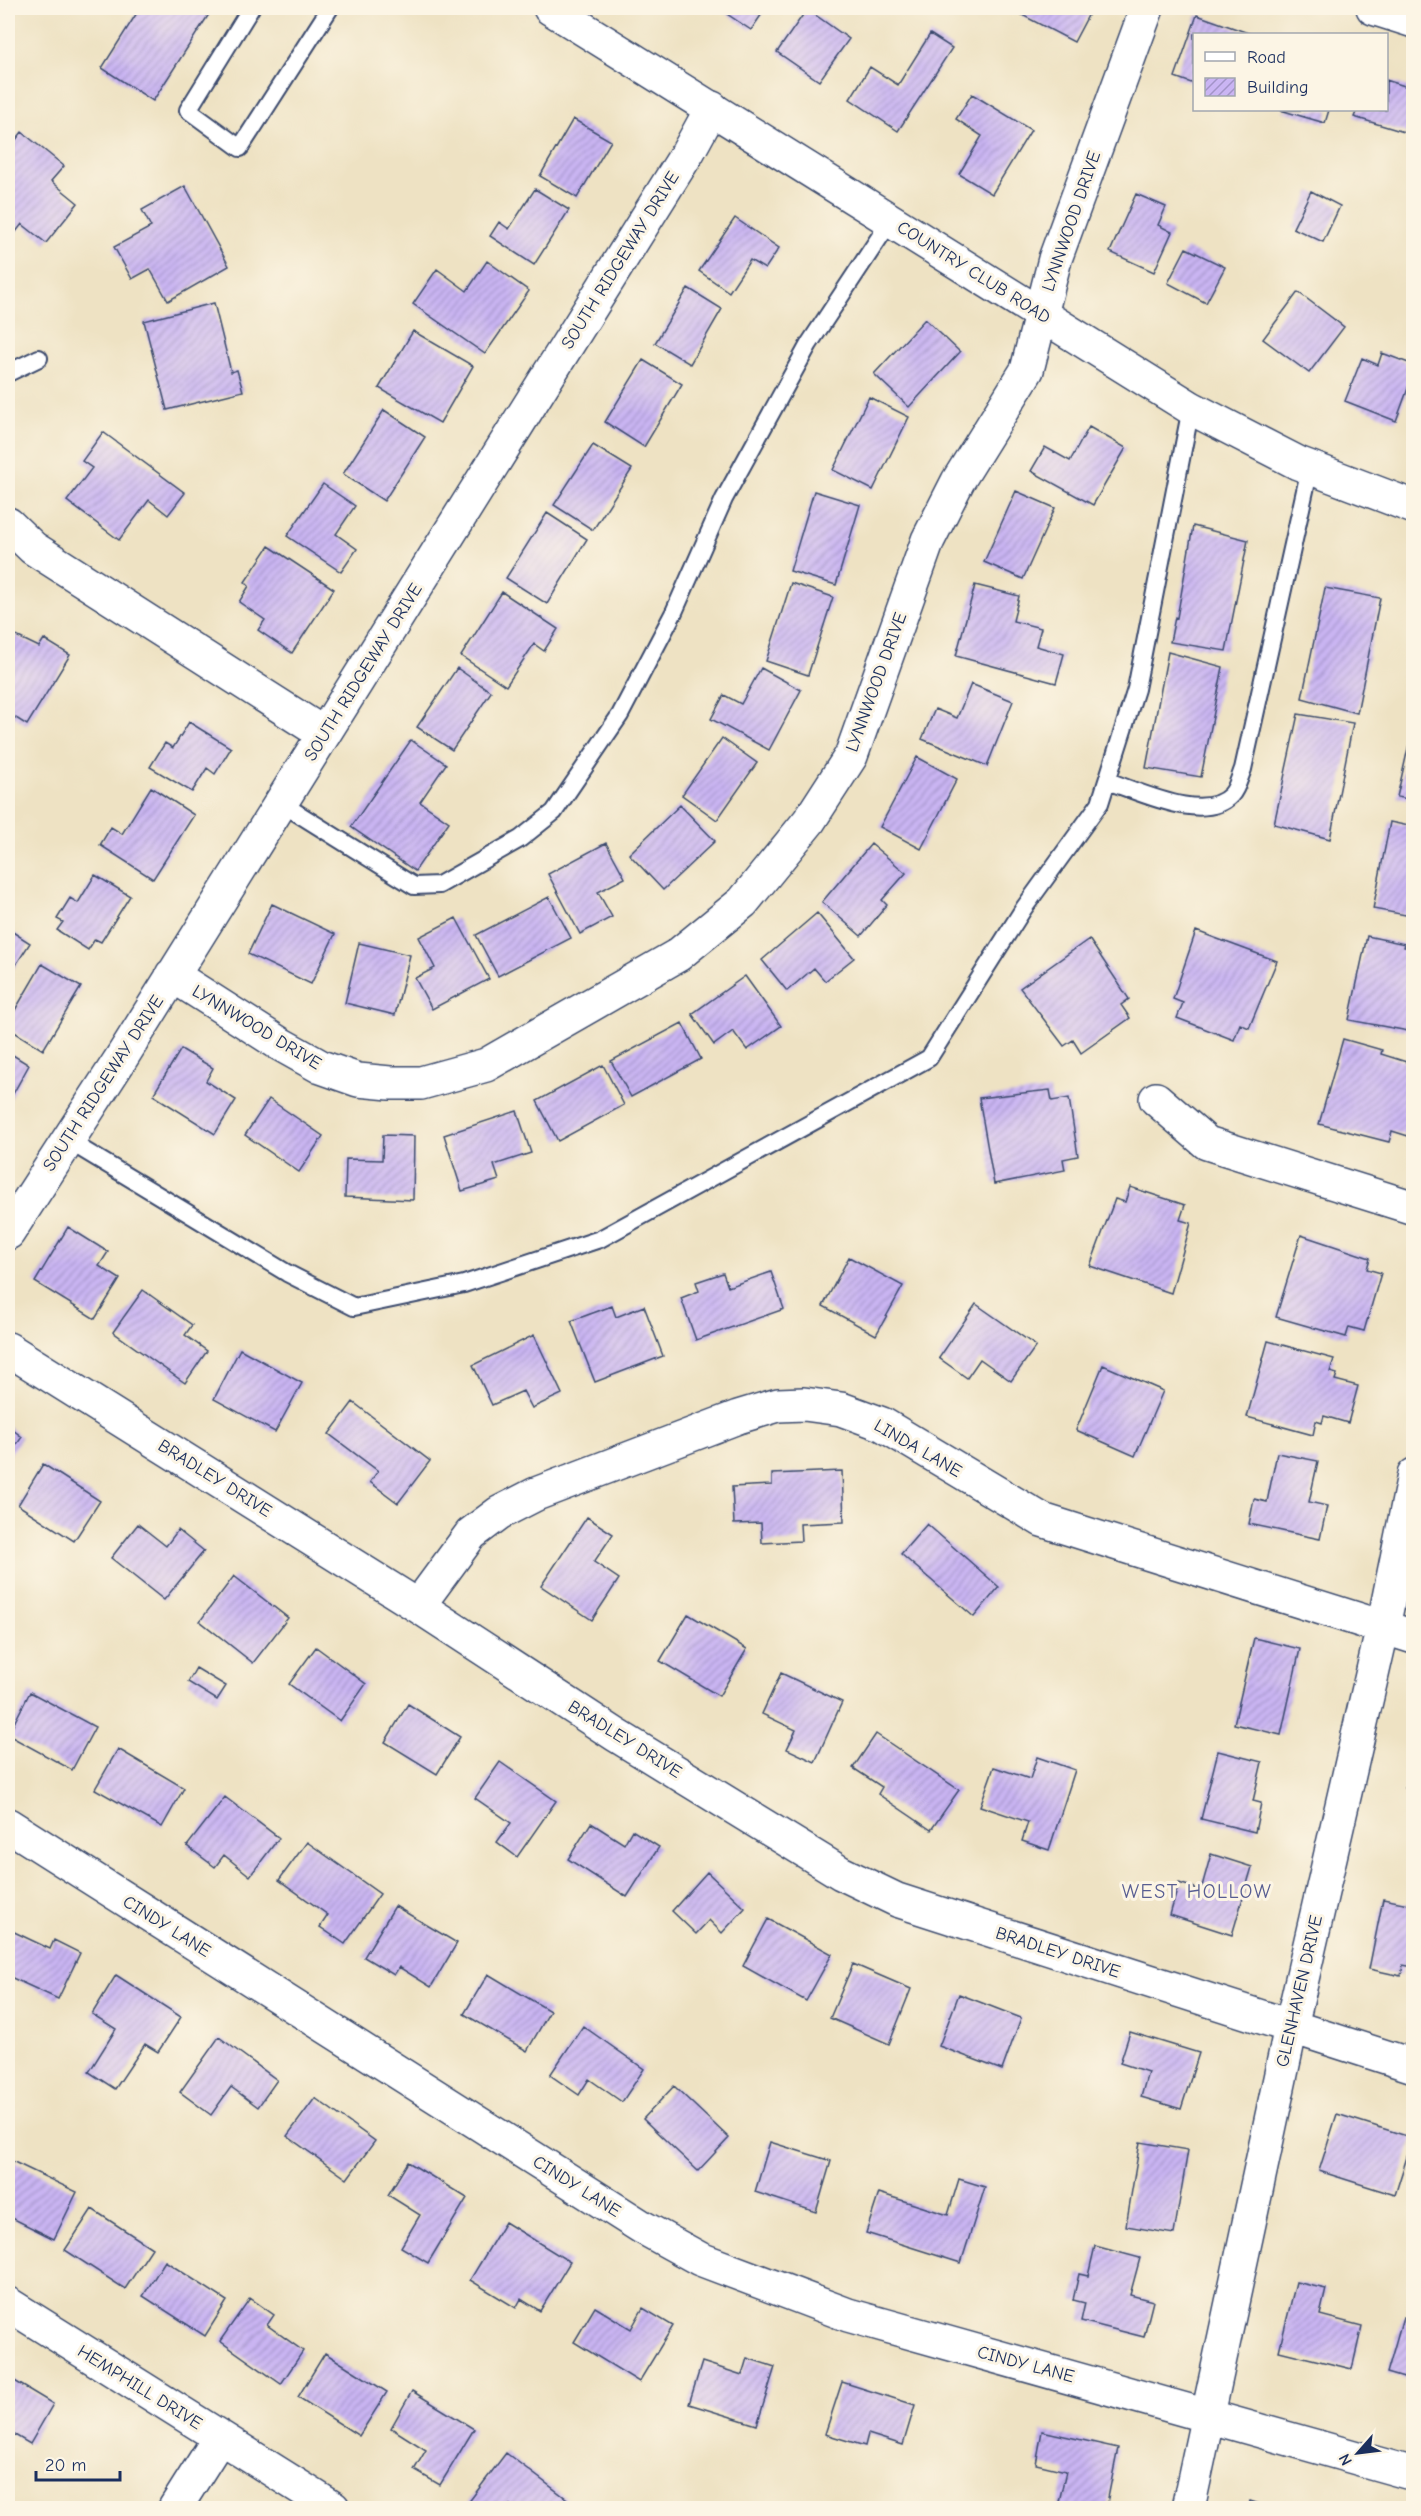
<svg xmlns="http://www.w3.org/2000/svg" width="1421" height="2516" font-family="'Comic Neue',sans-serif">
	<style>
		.building { fill: url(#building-hatch) }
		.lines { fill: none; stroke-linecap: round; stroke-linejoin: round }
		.lane-casing { stroke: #3b4a6d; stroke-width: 20 }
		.street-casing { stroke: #3b4a6d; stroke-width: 36 }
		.secondary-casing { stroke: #3b4a6d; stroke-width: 36 }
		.lane { stroke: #fff; stroke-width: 16 }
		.street { stroke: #fff; stroke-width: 33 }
		.secondary { stroke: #fff; stroke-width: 33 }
		.labels { text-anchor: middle; stroke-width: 6; stroke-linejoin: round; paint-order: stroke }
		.street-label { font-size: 18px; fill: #1b2f5e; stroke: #fcf5e5 }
		.neighbourhood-label { font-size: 20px; letter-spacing: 1.5px; fill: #585e92; stroke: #fcf5e5 }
	</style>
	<defs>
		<pattern id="building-hatch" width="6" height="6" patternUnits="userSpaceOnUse" patternTransform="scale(1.5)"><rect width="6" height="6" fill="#cab5f3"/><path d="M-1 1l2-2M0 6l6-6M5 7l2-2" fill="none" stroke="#a394c8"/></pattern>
	</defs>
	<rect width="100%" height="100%" fill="#fcf5e5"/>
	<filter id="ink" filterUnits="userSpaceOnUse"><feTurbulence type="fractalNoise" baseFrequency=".0167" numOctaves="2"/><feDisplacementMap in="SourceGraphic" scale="12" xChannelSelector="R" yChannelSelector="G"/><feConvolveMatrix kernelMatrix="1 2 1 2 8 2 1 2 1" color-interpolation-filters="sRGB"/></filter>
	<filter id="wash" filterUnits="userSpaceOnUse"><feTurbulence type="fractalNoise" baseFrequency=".008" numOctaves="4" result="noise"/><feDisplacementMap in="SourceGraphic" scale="24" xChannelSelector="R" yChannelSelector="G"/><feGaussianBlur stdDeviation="1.35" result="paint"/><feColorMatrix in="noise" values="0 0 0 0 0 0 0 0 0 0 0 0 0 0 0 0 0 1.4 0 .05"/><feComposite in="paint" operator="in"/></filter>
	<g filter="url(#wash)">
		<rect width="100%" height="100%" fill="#eee2c3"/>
		<g id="blocks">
			<!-- building -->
			<path class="building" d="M140 8H213L153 101 102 68Z
				M718 8H766L751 30Z
				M1026 8H1092L1074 42 1022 15Z
				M807 9 849 39 819 81 777 52Z
				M1197 15 1251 34H1194V84L1175 77Z
				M930 34 952 48 898 131 850 99 870 67 898 85Z
				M1386 80 1414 89V135L1354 117 1357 110H1386Z
				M972 94 1031 130 992 194 959 174 982 136 956 119Z
				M1280 110H1329L1325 123Z
				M573 119 611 141 577 198 540 176Z
				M22 132 64 166 51 181 78 203 46 243 22 224 8 242V150Z
				M185 186 229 266 168 301 150 269 132 279 114 247 151 227 142 210Z
				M535 189 569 210 534 265 490 236 499 222 509 229Z
				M1311 191 1340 206 1323 242 1293 228Z
				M1136 194 1166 207 1158 225 1172 232 1154 272 1110 252Z
				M735 218 779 248 765 269 750 260 729 292 699 271Z
				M1186 248 1225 267 1206 303 1168 283Z
				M487 261 529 291 485 354 413 304 437 269 467 291Z
				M688 288 722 309 690 364 655 343Z
				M1298 292 1344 327 1309 373 1263 339Z
				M214 303 231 372 237 370 243 391 167 410 144 321Z
				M925 319 960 352 909 407 874 374Z
				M413 331 473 366 440 423 379 388Z
				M1382 353 1414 365V372L1396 421 1345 401 1362 358 1378 365Z
				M643 360 682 384 644 447 605 422Z
				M869 397 909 417 873 490 833 470Z
				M384 410 425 437 384 501 343 474Z
				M1089 427 1126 448 1093 505 1031 471 1045 447 1070 461Z
				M103 432 185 493 168 515 149 500 119 540 67 501 92 468 82 461Z
				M593 445 632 469 593 530 554 505Z
				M323 484 355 506 336 534 357 549 341 572 287 536Z
				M814 491 860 505 836 585 790 571Z
				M1016 491 1055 508 1023 579 984 562Z
				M547 513 587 539 547 604 506 578Z
				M1193 526 1248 540 1226 651 1170 642 1175 617 1177 618Z
				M269 546 334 589 292 653 258 630 265 620 239 602 249 586 245 582Z
				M791 583 833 597 808 675 766 661Z
				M975 585 1019 596 1013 621 1041 628 1036 646 1064 654 1056 683 956 656Z
				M1325 588 1380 598 1357 713 1302 698Z
				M502 592 558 629 544 651 534 644 506 686 461 656Z
				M8 632 39 647 44 639 70 655 27 725 8 713Z
				M1168 652 1223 667 1201 777 1146 768Z
				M457 668 491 692 452 750 417 727Z
				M761 668 801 690 769 750 711 719 724 695 741 704Z
				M971 684 1013 701 987 766 922 739 935 709 957 718Z
				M1298 714 1353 723 1330 839 1274 824Z
				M189 722 231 748 215 774 207 768 192 792 150 767 165 743 173 748Z
				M1413 726H1414V800L1397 797Z
				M722 738 757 763 717 820 682 795Z
				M411 740 446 764 420 802 449 822 415 871 351 827Z
				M917 757 957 779 921 849 880 827Z
				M151 787 194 815 153 879 100 845 111 827 122 834Z
				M680 805 715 841 663 890 629 854Z
				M1390 822 1414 827V914L1411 916 1373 909Z
				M606 843 625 878 598 892 612 917 580 934 548 874Z
				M871 844 906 873 882 900 887 905 861 936 822 902Z
				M95 875 130 896 101 942 95 939 88 950 57 930 63 922 57 919 70 898 78 903Z
				M549 897 571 938 498 976 476 935Z
				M272 904 335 934 311 984 248 954Z
				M817 913 854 958 825 981 814 968 787 991 762 960Z
				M456 918 489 979 432 1009 415 978 435 968 419 937Z
				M8 929 30 943 12 971 8 968Z
				M1196 931 1277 961 1249 1028 1240 1024 1234 1040 1177 1018 1183 1003 1173 999Z
				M1367 936 1405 944 1404 947 1414 949V1032L1349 1020Z
				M1089 939 1129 999 1121 1005 1130 1018 1081 1053 1073 1040 1064 1046 1020 988Z
				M359 943 410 955 395 1015 345 1003Z
				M42 964 81 987 43 1050 8 1028V1022Z
				M745 976 781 1026 747 1050 733 1031 714 1045 692 1014Z
				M682 1023 701 1059 631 1097 611 1061Z
				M1343 1039 1382 1050 1381 1054 1413 1064 1410 1075 1414 1077V1115L1408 1136 1392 1131 1389 1142 1319 1124Z
				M181 1049 213 1068 206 1081 236 1100 215 1134 153 1095Z
				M8 1052 29 1065 8 1103Z
				M603 1065 624 1105 558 1141 537 1101Z
				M1050 1090 1052 1101 1069 1098 1078 1156 1063 1159 1065 1170 994 1184 979 1098Z
				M269 1099 323 1136 299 1172 245 1135Z
				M517 1111 531 1153 494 1165 499 1180 462 1191 444 1135Z
				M383 1135 414 1136 413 1200 345 1197 346 1159 382 1160Z
				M1130 1187 1185 1205 1180 1220 1191 1223 1171 1293 1090 1266 1115 1199 1125 1202Z
				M68 1227 108 1252 99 1266 120 1279 95 1319 35 1282Z
				M1301 1235 1370 1258 1367 1269 1381 1273 1364 1331 1349 1327 1346 1337 1276 1317Z
				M849 1257 903 1286 876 1335 823 1306Z
				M771 1272 784 1309 696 1340 681 1298 699 1291 696 1282 723 1273 728 1287Z
				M143 1290 192 1325 185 1335 207 1351 185 1383 113 1332Z
				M976 1304 1036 1346 1011 1381 980 1359 967 1378 939 1358Z
				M612 1306 616 1317 644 1306 663 1356 595 1382 571 1321Z
				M534 1335 562 1394 532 1408 523 1391 492 1405 473 1365Z
				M1268 1341 1334 1359 1330 1372 1337 1374 1335 1380 1358 1386 1348 1423 1324 1416 1322 1423 1316 1421 1313 1435 1247 1417Z
				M240 1349 302 1383 275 1432 214 1399Z
				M1103 1365 1163 1391 1135 1456 1076 1430Z
				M353 1402 430 1461 398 1503 370 1482 378 1471 329 1434Z
				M8 1426 22 1437 8 1457Z
				M1277 1453 1318 1461 1309 1502 1327 1506 1320 1539 1249 1524 1254 1499 1267 1502Z
				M43 1464 100 1501 74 1541 18 1505Z
				M842 1471 844 1522 800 1524 801 1541 762 1543 761 1523 734 1524 732 1487 772 1485V1474Z
				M587 1517 613 1534 594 1562 619 1579 592 1620 541 1586Z
				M138 1524 166 1546 178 1530 204 1551 164 1600 111 1558Z
				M927 1524 999 1587 974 1617 901 1554Z
				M234 1576 288 1618 253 1663 200 1621Z
				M688 1614 747 1649 719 1696 660 1661Z
				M1254 1638 1300 1649 1281 1735 1234 1724Z
				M316 1647 366 1684 340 1721 289 1684Z
				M196 1668 226 1686 217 1700 188 1682Z
				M781 1673 842 1702 815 1762 787 1749 796 1730 762 1714Z
				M30 1692 95 1727 72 1770 8 1735Z
				M408 1704 460 1737 437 1774 385 1742Z
				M876 1734 959 1790 931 1830 878 1794 882 1787 853 1768Z
				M118 1749 184 1788 162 1827 95 1789Z
				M1218 1751 1262 1762 1253 1801 1261 1803 1255 1832 1201 1819Z
				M1037 1757 1075 1770 1049 1850 1022 1841 1028 1822 980 1806 994 1767 1030 1779Z
				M500 1762 556 1801 517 1857 497 1842 511 1823 475 1798Z
				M1413 1763H1414V1791L1405 1788Z
				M225 1797 279 1838 250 1876 224 1855 215 1867 187 1846Z
				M591 1823 624 1844 632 1830 659 1847 627 1897 568 1859Z
				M307 1842 380 1894 345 1944 320 1927 328 1915 279 1880Z
				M1211 1854 1252 1867 1232 1935 1170 1915 1179 1883 1201 1890Z
				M707 1872 745 1908 722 1933 709 1920 696 1934 672 1911Z
				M1383 1899 1414 1905V1967L1403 1965 1401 1976 1369 1969Z
				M395 1906 457 1943 431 1987 399 1967 394 1975 364 1957Z
				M768 1919 832 1954 806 2001 743 1966Z
				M10 1930 50 1949 54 1940 80 1953 58 1999 8 1976V1936Z
				M853 1964 911 1989 889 2044 830 2018Z
				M488 1974 550 2011 527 2051 464 2014Z
				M116 1975 181 2017 158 2052 145 2044 115 2089 89 2072 116 2029 92 2014Z
				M959 1994 1021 2018 1002 2070 939 2046Z
				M583 2026 644 2069 622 2102 589 2079 579 2095 550 2075Z
				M1130 2032 1199 2053 1181 2109 1141 2097 1148 2072 1120 2063Z
				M219 2037 277 2080 258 2107 231 2087 211 2115 180 2092Z
				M674 2086 729 2138 698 2171 643 2119Z
				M315 2098 375 2141 347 2179 287 2136Z
				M1337 2114 1413 2138 1395 2195 1319 2171Z
				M770 2142 831 2161 816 2212 755 2192Z
				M1140 2142 1188 2150 1174 2234 1126 2226Z
				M12 2161 77 2192 54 2239 8 2216V2170Z
				M408 2162 467 2198 428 2263 401 2247 420 2215 388 2195Z
				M959 2179 985 2187 961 2263 866 2233 879 2193 948 2215Z
				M92 2209 152 2248 125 2289 65 2250Z
				M505 2222 570 2262 540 2311 521 2299 516 2308 470 2280Z
				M1095 2246 1140 2258 1130 2295 1153 2301 1144 2337 1081 2321 1085 2303 1073 2300 1079 2274 1088 2276Z
				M165 2261 227 2301 205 2336 143 2296Z
				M1296 2282 1326 2289 1320 2315 1362 2326 1352 2369 1279 2351Z
				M250 2298 274 2315 267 2325 303 2351 281 2384 220 2341Z
				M595 2307 631 2329 643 2308 673 2326 639 2382 574 2342Z
				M1403 2317 1414 2320V2381L1387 2373Z
				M325 2353 387 2392 359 2436 298 2397Z
				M747 2358 775 2367 757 2425 689 2404 702 2362 742 2375Z
				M8 2377 53 2404 30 2444 8 2431Z
				M842 2382 915 2405 903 2445 868 2434 865 2446 825 2434Z
				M412 2391 474 2429 440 2485 414 2470 426 2450 391 2428Z
				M1042 2431 1118 2448 1106 2508 1058 2506 1066 2471 1036 2464Z
				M506 2453 567 2499 560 2508H515L510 2505 507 2508H474L468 2503Z
				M1250 2501 1272 2508H1248Z"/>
		</g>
	</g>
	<g filter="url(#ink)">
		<use href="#blocks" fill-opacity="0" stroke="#3b4a6d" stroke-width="1.5"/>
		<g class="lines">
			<!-- lane casing -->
			<g class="lane-casing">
				<path id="lane" d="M251 8 188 110 240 148 330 8
					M8 373 39 358
					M1107 781C1139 791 1204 824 1231 795 1237 789 1240 776 1243 769L1310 468
					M281 803 414 886 439 885 520 839 554 812 620 715 674 612 724 499 809 344 891 220
					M67 1140 287 1273 354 1307 464 1284 600 1239 929 1058 1024 908 1100 803 1136 689 1191 408"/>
			</g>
			<!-- street casing -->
			<g class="street-casing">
				<path id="street" d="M1373 8 1414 21
					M8 524 33 548 324 734
					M172 975 280 1044 321 1067 358 1080 390 1083H421L486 1065 678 955 743 902 809 821 851 756 928 540 958 481 1027 370 1055 259 1147 8
					M1156 1099 1207 1143 1414 1208
					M8 1233 120 1060 688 152 712 108
					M8 1349 418 1606 616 1735 841 1873 897 1900 1414 2066
					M418 1606 471 1534 499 1513 536 1494 738 1417 778 1405 804 1404 841 1409 882 1424 1042 1520 1414 1637
					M8 1825 642 2227 700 2259 848 2315 1414 2474
					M8 2304 333 2508
					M175 2508 220 2437
					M1188 2508 1291 2027 1383 1627 1414 1475"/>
			</g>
			<!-- secondary casing -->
			<g class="secondary-casing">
				<path id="secondary" d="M550 8 1191 408 1298 463 1414 507"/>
			</g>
			<!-- lane -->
			<use href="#lane" class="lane"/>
			<!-- street -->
			<use href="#street" class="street"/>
			<!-- secondary -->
			<use href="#secondary" class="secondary"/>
		</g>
	</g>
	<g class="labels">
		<!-- street labels -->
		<g class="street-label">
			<text transform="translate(1071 221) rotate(-71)" y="6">LYNNWOOD DRIVE</text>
			<text transform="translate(620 260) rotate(-58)" y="6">SOUTH RIDGEWAY DRIVE</text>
			<text transform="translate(974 272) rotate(32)" y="6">COUNTRY CLUB ROAD</text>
			<text transform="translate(363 672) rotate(-58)" y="6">SOUTH RIDGEWAY DRIVE</text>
			<text transform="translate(876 682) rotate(-70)" y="6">LYNNWOOD DRIVE</text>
			<text transform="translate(257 1027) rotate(31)" y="6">LYNNWOOD DRIVE</text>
			<text transform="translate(103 1083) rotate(-57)" y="6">SOUTH RIDGEWAY DRIVE</text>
			<text transform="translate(918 1448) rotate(30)" y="6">LINDA LANE</text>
			<text transform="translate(215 1478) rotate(32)" y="6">BRADLEY DRIVE</text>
			<text transform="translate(625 1739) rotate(32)" y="6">BRADLEY DRIVE</text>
			<text transform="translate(167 1926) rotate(32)" y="6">CINDY LANE</text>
			<text transform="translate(1058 1952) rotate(18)" y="6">BRADLEY DRIVE</text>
			<text transform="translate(1299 1991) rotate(-77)" y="6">GLENHAVEN DRIVE</text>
			<text transform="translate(577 2186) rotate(32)" y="6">CINDY LANE</text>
			<text transform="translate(1026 2364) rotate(15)" y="6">CINDY LANE</text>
			<text transform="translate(140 2387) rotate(32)" y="6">HEMPHILL DRIVE</text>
		</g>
		<!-- neighbourhood labels -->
		<g class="neighbourhood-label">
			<text x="1197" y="1898">WEST HOLLOW</text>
		</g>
	</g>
	<!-- margin -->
	<rect width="1421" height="2516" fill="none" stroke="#fcf5e5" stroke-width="30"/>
	<!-- legend -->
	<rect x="1193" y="33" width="195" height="78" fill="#fcf5e5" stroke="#a2a6af" stroke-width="1.5"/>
	<rect x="1205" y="52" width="30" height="9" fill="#ffffff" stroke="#a2a6af" stroke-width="1.5"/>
	<text x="1247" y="63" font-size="18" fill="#1b2f5e">Road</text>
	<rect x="1205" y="78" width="30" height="18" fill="url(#building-hatch)" stroke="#a2a6af" stroke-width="1.5"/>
	<text x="1247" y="93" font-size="18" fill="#1b2f5e">Building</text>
	<!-- north arrow -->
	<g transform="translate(1358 2453) rotate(242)" stroke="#fcf5e5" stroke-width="4.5" paint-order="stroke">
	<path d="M0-4.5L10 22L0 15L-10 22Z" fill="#1b2f5e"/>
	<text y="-9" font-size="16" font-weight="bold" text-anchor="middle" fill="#1b2f5e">N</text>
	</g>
	<!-- scale -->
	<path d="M36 2471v9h84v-9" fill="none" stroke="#1b2f5e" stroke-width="3"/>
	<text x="45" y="2471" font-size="18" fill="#1b2f5e" stroke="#fcf5e5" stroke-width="4.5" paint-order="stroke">20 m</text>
</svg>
